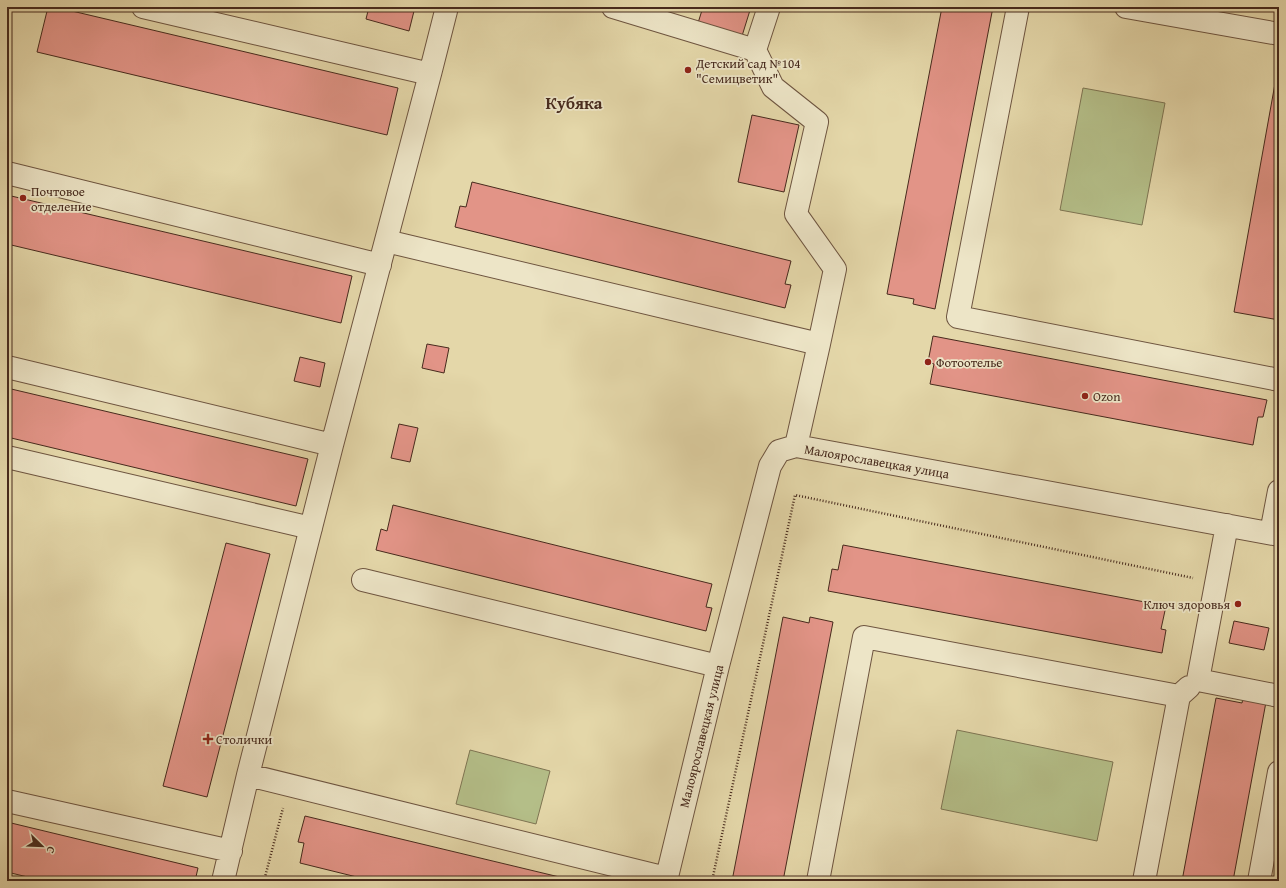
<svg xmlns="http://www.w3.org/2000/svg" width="1286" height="888" font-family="'Gentium Book Plus',serif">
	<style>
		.green { fill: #b4be88; stroke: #7e7452 }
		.building { fill: #e29487; stroke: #472a1d }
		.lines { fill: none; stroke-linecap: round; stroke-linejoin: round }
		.minor-casing { stroke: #6e5540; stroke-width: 24 }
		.path { stroke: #472a1d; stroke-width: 2.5; stroke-dasharray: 1 2; stroke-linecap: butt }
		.minor { stroke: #ede5c7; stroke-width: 22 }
		.poi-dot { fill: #8f2418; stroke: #ede5c7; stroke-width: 1.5 }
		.labels { text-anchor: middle; stroke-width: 3.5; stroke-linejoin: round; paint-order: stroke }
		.poi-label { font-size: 13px; fill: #472a1d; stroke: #ede5c7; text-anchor: start }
		.street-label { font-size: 13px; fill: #472a1d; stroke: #ede5c7 }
		.district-label { font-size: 17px; font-weight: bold; fill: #472a1d; stroke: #ede5c7 }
	</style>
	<rect width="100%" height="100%" fill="#e4d7a9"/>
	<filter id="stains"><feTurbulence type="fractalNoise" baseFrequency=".005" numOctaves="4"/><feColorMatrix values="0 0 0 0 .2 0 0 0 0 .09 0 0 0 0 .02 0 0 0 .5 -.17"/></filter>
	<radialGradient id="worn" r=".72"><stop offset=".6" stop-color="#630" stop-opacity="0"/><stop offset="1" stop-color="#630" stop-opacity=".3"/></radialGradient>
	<!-- green -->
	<path class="green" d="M1083 88 1165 103 1142 225 1060 210Z
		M957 730 1113 762 1097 841 941 809Z
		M470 750 550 771 536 824 456 804Z"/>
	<!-- building -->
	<path class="building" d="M48 7H55L398 88 387 135 37 52Z
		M369 7H415L409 31 366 19Z
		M703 7H751L742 36 698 23Z
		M942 7H993L935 309 913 304 914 299 887 294Z
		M1276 78 1279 79V320L1234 312Z
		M752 115 799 125 784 192 738 182Z
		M472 182 791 261 785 284 791 285 785 308 455 227 460 206 466 207Z
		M7 195 352 276 341 323 7 244Z
		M933 336 1267 400 1263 417H1258L1253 445 930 384 934 364 928 362Z
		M427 344 449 348 444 373 422 368Z
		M300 357 325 363 320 387 294 381Z
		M7 388 308 459 296 506 7 437Z
		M399 424 418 428 410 462 391 458Z
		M393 505 712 584 706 607 712 608 706 631 376 550 381 529 387 531Z
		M226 543 270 554 207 797 163 786Z
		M843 545 1166 606 1161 629 1166 630 1162 653 828 591 832 569 838 570Z
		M783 617 809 623 810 617 833 622 783 881H732Z
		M1234 621 1269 628 1264 650 1229 643Z
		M1216 698 1242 703 1243 698 1266 702 1233 881H1182Z
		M305 816 576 881H373L300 863 304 843 298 842Z
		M7 822 198 868 195 881H44L7 872Z"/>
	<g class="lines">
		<!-- minor casing -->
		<g class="minor-casing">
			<path id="minor" d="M143 7 430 74 447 7
				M613 7 755 50
				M769 7 755 50 773 87 817 122 796 214 835 269 819 344
				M1018 7 958 317 1279 380
				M1126 7 1279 34
				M7 173 380 265
				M386 241 819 344 796 446
				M7 367 332 445
				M7 457 311 528
				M1227 525 1198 680 1279 696
				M1271 533 1279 491
				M363 580 718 666
				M248 775 666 878
				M7 801 231 851
				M223 881 248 775 332 445 430 74
				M666 881 718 666 770 466 779 451 796 446 1279 535
				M818 881 864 637 1179 696
				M1144 881 1179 696 1189 687
				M1259 881 1279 772"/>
		</g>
		<!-- path -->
		<path class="path" d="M264 881 283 808
			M712 881 795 495 1193 578"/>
		<!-- minor -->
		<use href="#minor" class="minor"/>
	</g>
	<!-- markers -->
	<g class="poi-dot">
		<circle cx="688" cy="70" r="4"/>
		<circle cx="23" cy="198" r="4"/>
		<circle cx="928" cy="362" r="4"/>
		<circle cx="1085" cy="396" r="4"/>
		<circle cx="1238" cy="604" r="4"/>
		<path d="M206 733h4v4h4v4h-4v4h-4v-4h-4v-4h4z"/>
	</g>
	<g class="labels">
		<!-- poi labels -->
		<g class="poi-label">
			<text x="696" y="68">Детский сад №104<tspan x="696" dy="15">"Семицветик"</tspan></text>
			<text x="31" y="196">Почтовое<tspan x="31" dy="15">отделение</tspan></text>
			<text x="936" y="367">Фотоотелье</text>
			<text x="1093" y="401">Ozon</text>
			<text x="1230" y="609" text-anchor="end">Ключ здоровья</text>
			<text x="216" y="744">Столички</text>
		</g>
		<!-- street labels -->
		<g class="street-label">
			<text transform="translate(877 461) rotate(10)" y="5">Малоярославецкая улица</text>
			<text transform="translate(701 736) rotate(-76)" y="5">Малоярославецкая улица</text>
		</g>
		<!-- district labels -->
		<g class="district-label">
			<text x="574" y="109">Кубяка</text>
		</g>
	</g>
	<!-- margin -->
	<rect width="1286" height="888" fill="none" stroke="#e4d7a9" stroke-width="24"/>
	<rect x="8" y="8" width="1270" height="872" fill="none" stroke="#472a1d" stroke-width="2"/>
	<rect x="12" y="12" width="1262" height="864" fill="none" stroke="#472a1d"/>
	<!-- north arrow -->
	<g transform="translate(42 846) rotate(113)" stroke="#ede5c7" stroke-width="3" paint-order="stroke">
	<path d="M0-3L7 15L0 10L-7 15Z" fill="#472a1d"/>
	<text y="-6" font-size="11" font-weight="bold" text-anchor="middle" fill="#472a1d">С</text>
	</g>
	<rect width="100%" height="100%" filter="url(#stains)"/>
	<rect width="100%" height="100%" fill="url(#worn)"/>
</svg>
